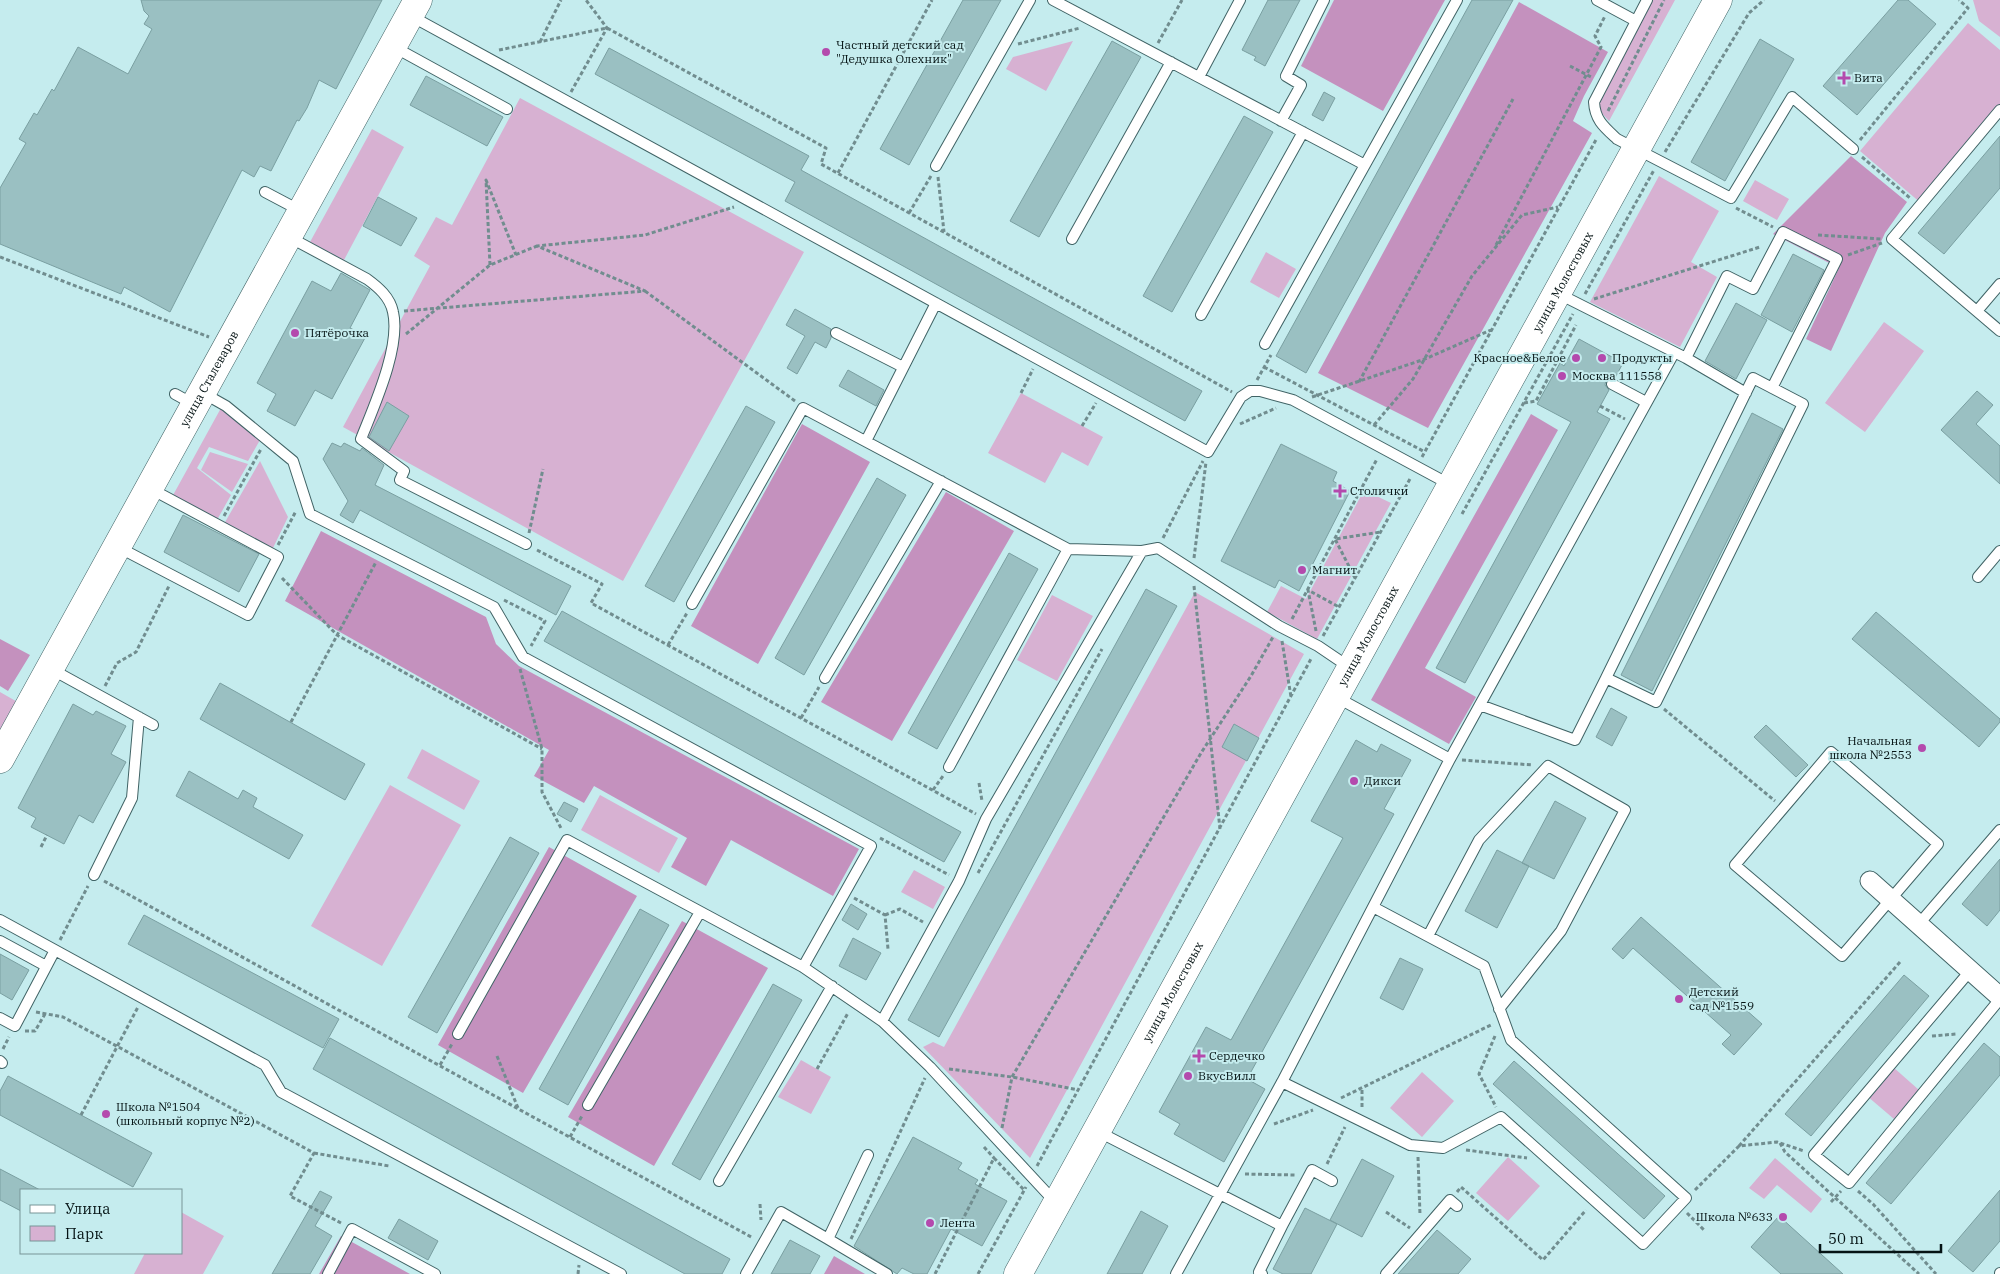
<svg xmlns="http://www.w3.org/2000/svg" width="2000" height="1274" font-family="'IBM Plex Serif',serif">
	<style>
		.green { fill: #d7b1d2 }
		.forest { fill: #c491be }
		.building { fill: #9ac0c2; stroke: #7a9fa1 }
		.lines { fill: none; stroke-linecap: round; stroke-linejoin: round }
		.lane-casing { stroke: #406365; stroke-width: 12 }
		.street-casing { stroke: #406365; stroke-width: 21 }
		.secondary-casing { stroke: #406365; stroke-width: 29 }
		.path { stroke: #718d8f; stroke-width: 3; stroke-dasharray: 4 2.5; stroke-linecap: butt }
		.lane { stroke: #fff; stroke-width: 10 }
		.street { stroke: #fff; stroke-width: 19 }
		.secondary { stroke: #fff; stroke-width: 28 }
		.poi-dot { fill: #b44aad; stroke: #c5ecee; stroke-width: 2 }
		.labels { text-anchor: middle; stroke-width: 4; stroke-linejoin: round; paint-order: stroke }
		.poi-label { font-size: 12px; fill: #051314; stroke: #c5ecee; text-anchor: start }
		.street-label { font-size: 12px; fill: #051314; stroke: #c5ecee }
	</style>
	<rect width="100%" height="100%" fill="#c5ecee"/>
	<!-- green -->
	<path class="green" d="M1651 0H1675L1609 121 1597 108 1605 85Z
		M1973 0H2000V37L1979 21Z
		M1968 23 2000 50V112L1922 204 1860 151Z
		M1073 41 1046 91 1006 69 1013 57Z
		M520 98 804 252 623 581 343 427 430 266 414 256 436 217 452 225Z
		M372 129 404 147 344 260 310 242Z
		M1659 176 1719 211 1691 262 1717 277 1680 347 1590 302Z
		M1755 180 1789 199 1777 220 1743 201Z
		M1266 252 1296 269 1279 298 1250 282Z
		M1884 322 1924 351 1865 432 1825 403Z
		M1021 393 1103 437 1088 466 1062 452 1045 483 988 453Z
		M221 408 260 440 248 461 209 447 197 468 231 495 217 520 172 497Z
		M210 452 248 464 232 492 201 470Z
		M260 461 288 517 272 550 224 524Z
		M1364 490 1391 503 1317 639 1267 612 1281 586 1306 599Z
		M1195 592 1304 654 1030 1158 923 1047 933 1042 944 1047Z
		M1052 595 1093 616 1057 681 1017 660Z
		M0 692 21 704 0 741Z
		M422 749 480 781 464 810 407 778Z
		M390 785 461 825 382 966 311 926Z
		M600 795 678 838 659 873 581 830Z
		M914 870 945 887 933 909 901 892Z
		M801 1060 831 1077 811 1114 778 1097Z
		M1893 1067 1919 1090 1894 1119 1867 1096Z
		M1422 1072 1454 1101 1422 1137 1390 1108Z
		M1508 1157 1540 1186 1508 1221 1476 1193Z
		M1775 1158 1822 1199 1811 1213 1777 1185 1764 1199 1749 1188Z
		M181 1212 224 1236 203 1274H134L145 1253H181Z"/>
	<!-- forest -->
	<path class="forest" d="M1334 0H1445L1383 111 1301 66Z
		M1519 2 1608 52 1584 96 1573 121 1592 133 1428 428 1318 373Z
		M1851 156 1907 202 1885 233 1831 351 1806 339 1839 268 1773 234Z
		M1531 414 1558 430 1425 668 1476 697 1449 744 1371 700Z
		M802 424 870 462 758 664 691 626Z
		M946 492 1014 531 892 741 821 702Z
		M321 531 486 617 496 644 519 666 859 849 833 896 731 840 706 886 671 867 687 838 594 786 584 803 534 776 549 750 285 601Z
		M0 639 30 655 8 691 0 686Z
		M549 847 637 896 523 1093 438 1045Z
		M682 921 768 968 654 1166 568 1117Z
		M341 1236 410 1274H319Z
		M834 1256 865 1274H824Z"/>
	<!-- building -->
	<path class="building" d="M141 0H382L336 89 319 80 307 108 299 121 297 120 271 171 260 166 254 177 242 170 170 312 124 287 121 294 0 244V188L26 143 19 139 34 113 37 115 52 89 54 91 78 47 128 74 152 29 144 24 149 16 144 11Z
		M963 0H1001L909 165 880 149Z
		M1268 0H1300L1265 66 1254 60 1256 57 1242 50Z
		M1472 0H1513L1306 373 1276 356Z
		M1898 0H1908L1936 24 1857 115 1823 86Z
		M1760 39 1794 59 1725 181 1691 162Z
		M1112 41 1141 57 1039 237 1010 221Z
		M609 48 809 156 801 170 1202 391 1185 421 785 201 795 182 595 74Z
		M426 76 503 117 487 146 410 105Z
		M1324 92 1335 98 1323 121 1312 115Z
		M1244 116 1273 132 1172 312 1143 296Z
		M2000 136V188L1944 254 1918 233Z
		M378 197 417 218 401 246 363 226Z
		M1793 254 1824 270 1792 332 1761 315Z
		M341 273 370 290 350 328 366 336 332 399 315 390 295 426 267 411 276 394 257 383 312 281 331 291Z
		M1736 303 1767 320 1736 379 1705 361Z
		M795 309 831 329V338L826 348 815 342 797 374 787 368 805 336 786 325Z
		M1579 339 1623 363 1615 378 1606 380 1605 385 1609 390 1597 412 1610 419 1465 683 1436 668 1571 422 1537 404 1560 363 1564 366Z
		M848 370 884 390 876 406 839 386Z
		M1977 391 1993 405 1976 424 2000 446V484L1941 430Z
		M387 402 409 416 389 451 369 437Z
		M746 406 775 422 674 602 645 586Z
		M1752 413 1783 429 1652 691 1621 675Z
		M332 443 341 447 344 443 360 451 362 448 384 465 375 485 571 586 556 615 360 510 353 523 340 515 348 501 323 459Z
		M1281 444 1337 472 1333 481 1350 491 1299 591 1279 580 1275 588 1221 561Z
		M877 478 906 495 804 675 775 658Z
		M183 515 259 554 239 592 164 552Z
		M1009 553 1038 569 937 749 908 733Z
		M1146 589 1177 606 939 1037 908 1020Z
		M562 611 961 832 944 862 544 641Z
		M1876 612 2000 719V722L1979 747 1852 639Z
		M220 683 365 764 345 800 200 719Z
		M73 704 93 715 96 711 126 726 111 754 126 762 93 823 79 815 64 844 31 827 36 818 18 808Z
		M1611 708 1627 717 1612 746 1596 737Z
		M1234 724 1259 738 1247 761 1222 747Z
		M1766 725 1808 765 1796 777 1754 737Z
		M1356 740 1377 752 1381 744 1411 760 1384 809 1394 814 1247 1079 1265 1089 1224 1162 1174 1134 1180 1124 1159 1112 1206 1027 1231 1040 1343 838 1311 821Z
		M189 771 238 799 243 790 257 798 253 807 303 835 289 859 176 796Z
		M1555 801 1586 818 1554 879 1522 863Z
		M564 802 578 809 571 822 557 814Z
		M510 837 539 853 437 1033 408 1017Z
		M1497 850 1529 866 1497 928 1465 911Z
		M2000 859V910L1987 926 1962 904Z
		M851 904 867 914 858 930 842 920Z
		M640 909 669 925 568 1105 539 1089Z
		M144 915 339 1019 323 1048 128 944Z
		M1641 917 1762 1024 1734 1055 1722 1044 1731 1035 1633 948 1623 959 1612 949Z
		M853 938 881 953 866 980 839 966Z
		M0 954 29 970 12 1000 0 993Z
		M1400 958 1423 969 1403 1010 1380 998Z
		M1904 975 1929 996 1811 1136 1785 1114Z
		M773 984 802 1000 700 1180 672 1164Z
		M330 1038 730 1259 722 1274H685L313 1069Z
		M1984 1043 2000 1057V1075L1891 1204 1866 1183Z
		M1514 1061 1665 1196 1644 1219 1493 1084Z
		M8 1076 152 1153 133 1187 0 1115V1091Z
		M913 1137 962 1163 958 1169 978 1180 975 1184 1007 1201 982 1246 951 1229 927 1274H914L902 1268 897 1274 854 1246Z
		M1362 1159 1394 1176 1362 1237 1330 1220Z
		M0 1169 40 1190H21V1211L0 1200Z
		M2000 1190V1241L1973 1272 1948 1251Z
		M320 1191 332 1197 315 1226 332 1236 310 1274H272Z
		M1305 1208 1337 1224 1311 1274H1283L1273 1269Z
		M1141 1211 1168 1226 1142 1274H1107Z
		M1779 1216 1843 1274H1781L1751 1247Z
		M399 1219 438 1241 428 1260 388 1238Z
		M1437 1230 1471 1259 1458 1274H1398Z
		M790 1240 820 1256 810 1274H771Z"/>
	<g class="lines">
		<!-- lane casing -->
		<g class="lane-casing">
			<path id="lane" d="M1053 0 1365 165
				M1597 0 1636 21
				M1647 0 1594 102C1595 120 1604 127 1617 139L1731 198 1792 97 1853 149
				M411 16 1208 452 1241 397 1250 391H1260L1293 400 1449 484
				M394 47 507 109
				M1199 77 1240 0
				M2000 110 1892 239 2000 331
				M1281 121 1301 85 1286 76 1324 0
				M936 166 1030 0
				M265 192 301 211
				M289 237 367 279C378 287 390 297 393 312 401 347 374 406 361 439L404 471 400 480 526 544
				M1072 239 1171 62
				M1557 293 1686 358 1746 393
				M1977 311 2000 284
				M1201 315 1303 132
				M836 333 903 367
				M1265 344 1457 0
				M1686 358 1727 276 1753 289 1783 232 1837 259 1772 388
				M1753 378 1803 404 1656 702 1606 678Z
				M1612 384 1646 402
				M203 393 226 406 293 461 310 514 494 607 523 657 871 846 803 967 882 1021 930 1067 1056 1203
				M175 394 195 405
				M866 441 936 303
				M118 547 248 615 278 557 151 489
				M1978 577 2000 551
				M692 604 803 408 1068 549
				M51 669 153 725
				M825 678 941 481
				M1336 697 1450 759
				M1480 705 1575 740 1606 678
				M1831 752 1938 844 1842 956 1735 865Z
				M949 767 1068 549 1142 551
				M94 875 132 798 139 717
				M0 920 265 1065 281 1092 621 1274
				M1918 925 2000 830
				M1428 936 1479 840 1548 766 1625 810 1561 931 1499 1009
				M0 941 46 966
				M1970 971 1814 1155 1849 1183 2000 999
				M0 1018 15 1026 55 950
				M882 1021 959 881 986 819 1142 551 1158 548 1279 626 1318 646 1349 667
				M458 1034 567 840 803 967
				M0 1061 2 1063
				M1282 1082 1410 1145 1443 1148 1501 1117 1643 1244 1686 1198 1511 1040 1484 966 1373 907
				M588 1105 700 912
				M1097 1131 1282 1226 1312 1170 1332 1181
				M868 1155 828 1239 887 1274
				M719 1181 832 986
				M328 1274 352 1229 435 1274
				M746 1274 781 1212 828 1239
				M1176 1274 1282 1082 1450 759 1674 353
				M1262 1274 1259 1272 1282 1226
				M1386 1274 1450 1200 1457 1206
				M2000 1274V1273"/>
		</g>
		<!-- street casing -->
		<g class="street-casing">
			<path id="street" d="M1870 881 2000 997"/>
		</g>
		<!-- secondary casing -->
		<g class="secondary-casing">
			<g id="secondary">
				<path id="s1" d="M0 759 418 0"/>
				<path id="s2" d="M1018 1274 1718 0"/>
			</g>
		</g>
		<!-- path -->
		<path class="path" d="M540 42 561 0
			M1158 43 1182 0
			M1018 44 1080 28
			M499 50 607 28 826 148 821 164 1232 392
			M1570 66 1593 78
			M571 92 607 28 586 0
			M1608 111 1664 0
			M1860 140 1968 8 1959 0
			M1665 152 1749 13 1764 0
			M1862 157 1910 198
			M838 173 932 0
			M938 177 944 232
			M1736 208 1773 227
			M909 213 931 176
			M1818 235 1882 239
			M1496 245 1601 47 1595 36 1605 16
			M1848 255 1882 243
			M0 257 209 337
			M490 265 486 180 516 255
			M645 291 795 401
			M1585 294 1654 170
			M1594 299 1760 247
			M404 311 645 291 537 246 645 235 734 207
			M406 334 490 265 537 246
			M1264 367 1425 452
			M1257 380 1271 355
			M1359 382 1513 99
			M1021 393 1033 369
			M1312 397 1425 359 1491 330
			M1524 403 1536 401 1576 325
			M1600 406 1625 419
			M1240 424 1276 408
			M1374 425 1413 379 1472 276 1522 215 1558 207
			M1082 426 1096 403
			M1422 457 1597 138
			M1462 514 1573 314
			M224 516 261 449
			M529 533 543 469
			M1163 538 1203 461
			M278 545 296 511
			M537 550 602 584 591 603 976 814
			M1194 558 1206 462
			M282 578 337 635 542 749
			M1355 578 1335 539 1381 532
			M1194 586 1220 829
			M504 600 545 621 531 646
			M1292 619 1377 459
			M1316 631 1308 590 1339 607
			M1323 636 1411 477
			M1282 641 1291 697
			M668 645 687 613
			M520 669 542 749V792L562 830
			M105 686 117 663 136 652 169 586
			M1664 709 1775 801
			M801 718 819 687
			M291 722 376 562
			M1462 760 1533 765
			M979 783 982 801
			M933 790 943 776
			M880 838 949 875
			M41 847 47 835
			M978 873 1102 649
			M104 881 753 1238
			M854 898 885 915 888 949
			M885 915 900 909 923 922
			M60 940 88 886
			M36 1012 63 1017 314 1153 290 1196 341 1223
			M25 1031H35L45 1014
			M1495 1036 1479 1074 1496 1107
			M1932 1036 1956 1034
			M3 1049 9 1037
			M497 1056 518 1108
			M440 1065 452 1044
			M817 1069 848 1013
			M949 1069 1012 1077 1079 1090
			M1341 1098 1493 1024
			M1362 1107V1088
			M81 1115 138 1007
			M1274 1124 1313 1110
			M1002 1128 1012 1077 1201 753 1251 676 1273 637
			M570 1137 582 1116
			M1780 1143 1785 1152 1919 1274
			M1739 1146 1900 962
			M984 1147 994 1158
			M1466 1150 1527 1158
			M314 1153 389 1166
			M1418 1157 1420 1215
			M1327 1164 1345 1127
			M1037 1166 1312 657
			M1245 1174 1296 1175
			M1695 1190 1739 1146 1777 1142 1804 1151
			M1858 1191 1873 1204 1936 1274
			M1457 1192 1461 1187 1543 1260 1586 1210
			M1831 1202 1841 1191
			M760 1204 761 1220
			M1386 1212 1410 1228
			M1687 1213 1705 1231
			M851 1239 925 1078
			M578 1274 579 1265
			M935 1274 994 1158 1024 1190
			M978 1274 1026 1187"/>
		<!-- lane -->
		<use href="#lane" class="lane"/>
		<!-- street -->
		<use href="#street" class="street"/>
		<!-- secondary -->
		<use href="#secondary" class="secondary"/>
	</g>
	<!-- markers -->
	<g class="poi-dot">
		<circle cx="826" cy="52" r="5"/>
		<path d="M1841.5 70.5h5v5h5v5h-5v5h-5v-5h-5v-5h5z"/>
		<circle cx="295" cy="333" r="5"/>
		<circle cx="1576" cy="358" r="5"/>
		<circle cx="1602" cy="358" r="5"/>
		<circle cx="1562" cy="376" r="5"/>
		<path d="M1337.5 483.5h5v5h5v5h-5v5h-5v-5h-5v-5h5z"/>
		<circle cx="1302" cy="570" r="5"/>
		<circle cx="1922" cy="748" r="5"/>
		<circle cx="1354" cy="781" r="5"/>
		<circle cx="1679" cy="999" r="5"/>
		<path d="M1196.5 1048.5h5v5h5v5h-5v5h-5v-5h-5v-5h5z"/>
		<circle cx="1188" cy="1076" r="5"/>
		<circle cx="106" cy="1114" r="5"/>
		<circle cx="1783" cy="1217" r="5"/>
		<circle cx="930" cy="1223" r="5"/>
	</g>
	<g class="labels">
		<!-- poi labels -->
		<g class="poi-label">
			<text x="836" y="49">Частный детский сад<tspan x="836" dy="14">"Дедушка Олехник"</tspan></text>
			<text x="1854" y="82">Вита</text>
			<text x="305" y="337">Пятёрочка</text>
			<text x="1566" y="362" text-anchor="end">Красное&amp;Белое</text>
			<text x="1612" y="362">Продукты</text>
			<text x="1572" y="380">Москва 111558</text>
			<text x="1350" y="495">Столички</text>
			<text x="1312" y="574">Магнит</text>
			<text x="1912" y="745" text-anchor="end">Начальная<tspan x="1912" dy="14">школа №2553</tspan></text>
			<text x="1364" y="785">Дикси</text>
			<text x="1689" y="996">Детский<tspan x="1689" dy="14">сад №1559</tspan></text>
			<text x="1209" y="1060">Сердечко</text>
			<text x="1198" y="1080">ВкусВилл</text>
			<text x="116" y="1111">Школа №1504<tspan x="116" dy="14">(школьный корпус №2)</tspan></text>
			<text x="1773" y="1221" text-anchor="end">Школа №633</text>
			<text x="940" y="1227">Лента</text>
		</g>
		<!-- street labels -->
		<g class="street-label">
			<text dy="4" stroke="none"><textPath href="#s2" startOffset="1132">улица Молостовых</textPath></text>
			<text dy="4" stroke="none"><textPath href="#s1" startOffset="434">улица Сталеваров</textPath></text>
			<text dy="4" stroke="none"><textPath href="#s2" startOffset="728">улица Молостовых</textPath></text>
			<text dy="4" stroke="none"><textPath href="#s2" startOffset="322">улица Молостовых</textPath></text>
		</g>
	</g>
	<!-- legend -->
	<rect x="20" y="1189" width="162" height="65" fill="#c5ecee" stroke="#789597"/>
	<rect x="30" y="1205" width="25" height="8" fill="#ffffff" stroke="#789597"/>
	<text x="65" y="1214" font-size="15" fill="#051314">Улица</text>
	<rect x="30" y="1226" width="25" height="15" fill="#d7b1d2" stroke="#789597"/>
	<text x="65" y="1239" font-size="15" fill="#051314">Парк</text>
	<!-- scale -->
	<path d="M1820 1244v8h121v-8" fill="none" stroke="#051314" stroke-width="2.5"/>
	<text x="1828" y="1244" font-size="15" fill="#051314" stroke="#c5ecee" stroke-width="4" paint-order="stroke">50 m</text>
</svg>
